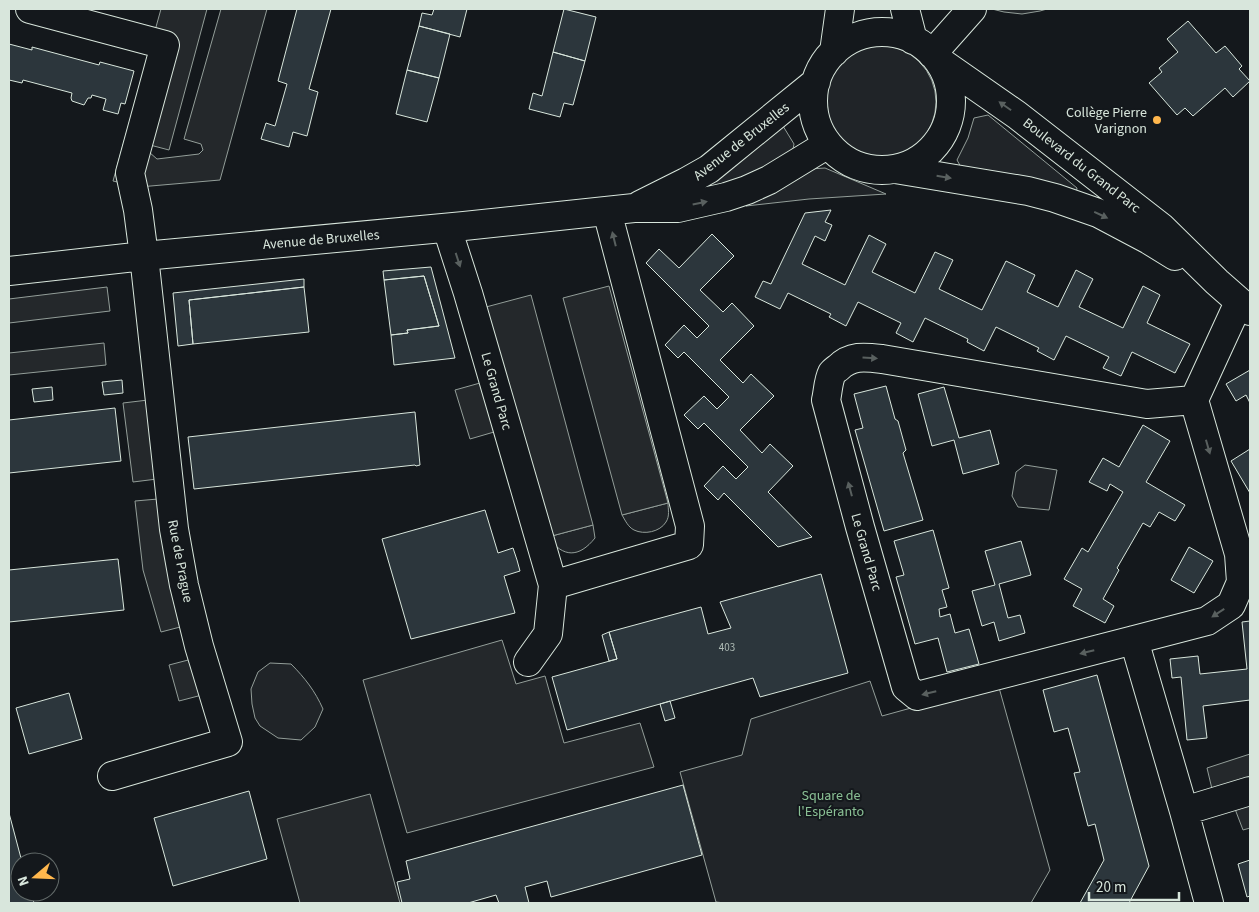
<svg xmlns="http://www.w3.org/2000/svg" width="1259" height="912" font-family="'Source Sans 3',sans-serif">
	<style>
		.green { fill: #202428; stroke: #939e99 }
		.parking { fill: #24282b; stroke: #939e99 }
		.building { fill: #2c363c; stroke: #d8e6dc }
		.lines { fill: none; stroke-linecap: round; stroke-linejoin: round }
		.minor-casing { stroke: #d8e6dc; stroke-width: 30 }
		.minor { stroke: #14181c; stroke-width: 28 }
		.oneway { fill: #59605f }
		.poi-dot { fill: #ffb74d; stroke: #14181c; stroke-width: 2 }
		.labels { text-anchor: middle; stroke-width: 4; stroke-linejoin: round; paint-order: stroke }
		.number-label { font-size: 11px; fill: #adbab4 }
		.poi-label { font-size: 14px; fill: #d8e6dc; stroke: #14181c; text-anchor: end }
		.street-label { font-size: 14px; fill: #d8e6dc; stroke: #14181c }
		.park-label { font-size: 14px; fill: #8ac095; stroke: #14181c }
	</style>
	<rect width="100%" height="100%" fill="#14181c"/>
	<!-- green -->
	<path class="green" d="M822 102a57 57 0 1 1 114 0a57 57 0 1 1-114 0Z
		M988 115 1077 188 1076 194 962 169 957 160 968 138 974 118Z
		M783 126 794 144 793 149 762 170 729 184 704 190 702 184Z
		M825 168 886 194 809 199 746 206 810 169Z
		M1025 465 1057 470 1049 510 1018 507 1012 496 1016 472Z
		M668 503C668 509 670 516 666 522 660 532 644 535 634 530 628 527 625 520 622 515Z
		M593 525 595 538C579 558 563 558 548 537Z
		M270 663 291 664C305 678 315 691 323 709L315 727 301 740 278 738 260 726 255 718 252 704 251 689 258 672Z
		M870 681 882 716 998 684 1050 870 1031 903H725L716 902 680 772 742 755 751 719Z"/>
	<!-- parking -->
	<path class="parking" d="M161 9H207L169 150 150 145 149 152 157 159 199 154 203 150 201 144 184 139 221 9H267L220 180 139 187 113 181Z
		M992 9H1047L1040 11 1022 14 1004 12Z
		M609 286 668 503 622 515 563 298Z
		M107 287 110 311 9 323V299Z
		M531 295 593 525 548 537 486 307Z
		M104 343 106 365 9 375V353Z
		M480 383 494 432 470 439 455 390Z
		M148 400 157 479 133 482 123 403Z
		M158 499 184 626 161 632 143 570 135 501Z
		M502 640 516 684 545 676 564 743 640 723 654 767 407 833 363 680Z
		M192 659 202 695 179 701 169 665Z
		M1250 754V778L1212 789 1207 768Z
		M370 794 400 903H300L277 819Z
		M1250 804V828L1243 830 1235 809Z"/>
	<!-- building -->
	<path class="building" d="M297 9H331L309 89 318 92 307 136 293 132 289 147 261 139 266 123 275 126 287 84 278 81Z
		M434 9H467L460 37 419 26 422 13 432 15Z
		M564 9 596 17 585 61 553 52Z
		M1188 21 1216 53 1225 46 1242 66 1239 69 1250 81 1233 97 1225 88 1193 116 1185 108 1177 115 1149 83 1162 72 1159 68 1178 52 1167 39Z
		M419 26 450 34 439 78 407 70Z
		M9 44 32 50V47L99 65 100 62 134 71 125 104 121 103 118 114 103 110 106 99 92 95 91 98H88L84 105 72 101 71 98 72 93 23 80 22 83 9 80Z
		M553 52 585 61 573 105 564 103 560 117 529 109 533 93 542 96Z
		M407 70 439 78 427 122 396 114Z
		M831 210 825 222 832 225 825 241 815 236 802 264 845 285 869 235 886 244 872 272 915 293 935 252 953 260 939 289 982 310 1006 261 1035 275 1027 292 1058 307 1076 270 1093 279 1079 307 1123 328 1143 286 1160 295 1147 323 1190 344 1175 373 1132 352 1121 376 1103 368 1109 357 1066 336 1054 360 1037 351 1039 348 996 327 984 351 967 342 968 339 925 318 913 342 896 333 901 323 858 302 846 326 829 317 831 314 788 293 780 309 755 297 763 281 771 284 805 213Z
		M712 234 734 256 700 290 723 312 732 303 754 326 720 360 743 383 751 374 774 396 740 430 762 453 770 444 793 466 768 492 812 537 778 547 724 493 718 500 704 486 723 466 736 479 748 467 704 423 698 429 684 415 704 396 717 409 729 397 684 352 678 358 665 345 684 325 697 338 709 326 646 263 659 249 679 268Z
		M431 267 455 358 394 365 391 335 408 333 407 330 439 326 424 276 384 280 383 271Z
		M424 276 439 326 407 330 408 333 391 335 384 280Z
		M304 279V287L189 300 193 344 178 346 173 293Z
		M304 287 309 332 193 344 189 300Z
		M1250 370V403L1246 395 1236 401 1226 384Z
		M122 380 123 393 104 395 102 382Z
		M886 386 895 419 898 421 906 450 903 453 923 520 884 531 855 430 863 428 854 394Z
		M52 387 53 400 34 402 32 389Z
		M944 387 959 438 990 430 999 464 963 474 954 440 932 446 918 394Z
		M115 408 121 461 9 473V420Z
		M415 412 420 465 416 466 415 465 194 489 188 437Z
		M1143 425 1170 441 1146 482 1185 505 1175 521 1159 512 1150 527 1143 523 1117 568 1119 570 1103 599 1114 606 1105 623 1073 606 1082 589 1064 579 1082 548 1088 552 1123 492 1110 484 1107 491 1089 482 1103 458 1119 467Z
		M1250 449V493L1231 461Z
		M485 510 498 553 513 548 517 560 520 571 504 576 515 613 411 639 382 539Z
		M933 530 949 588 942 590 947 607 939 609 940 617 950 614 955 633 969 629 979 664 947 672 938 638 915 644 896 577 904 575 894 541Z
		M1021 541 1031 575 999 584 1008 618 1020 615 1025 633 999 641 994 622 982 626 972 591 995 585 985 551Z
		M1189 547 1213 561 1194 593 1171 580Z
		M118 559 124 610 9 622V570Z
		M821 574 848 673 760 697 753 678 567 730 552 677 617 659 609 632 701 607 708 634 731 628 720 602Z
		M1250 621V700L1203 706 1207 738 1187 740 1181 677 1172 678 1170 659 1198 656 1200 674 1247 669 1242 622Z
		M609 632 617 659 609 661 602 635Z
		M1097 675 1149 866 1129 903H1080L1104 860 1095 824 1088 826 1074 773 1080 772 1068 728 1054 732 1043 690Z
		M69 693 82 739 29 754 16 708Z
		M670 701 675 718 665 721 660 704Z
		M683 785 702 855 551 897 547 881 525 887 529 903H499L496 895 468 903H402L397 882 410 879 406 861Z
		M249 791 267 859 173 886 154 818Z
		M9 813 22 862H20V892H31L34 903H9Z
		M1250 860V896L1247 897 1238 864Z"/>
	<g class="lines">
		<!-- minor casing -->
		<g class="minor-casing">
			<path id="minor" d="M30 9 165 45 130 173 138 210 144 256 174 529 184 585 199 646 228 742 112 776
				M905 9 913 40
				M813 101a69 69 0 1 1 138 0a69 69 0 1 1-138 0Z
				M834 52 840 9
				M932 54 972 9
				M938 60 1017 115 1161 227 1217 282 1250 311
				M895 169 1028 191 1055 198 1098 213 1149 240 1175 256
				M640 205 686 182 709 169 816 82
				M447 228 468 293 553 585 689 545 690 526 607 211
				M9 271 144 256 464 226 634 208H678L726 197 747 190 769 180 828 144
				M1194 400 1147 404 882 359C865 357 851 355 838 368 836 369 833 372 832 373 828 381 828 392 826 400L860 527 906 687 917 696 1134 640 1207 621 1231 605 1241 582 1239 554 1194 400 1239 302
				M1134 640 1184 811 1250 791
				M528 662 548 634 553 585
				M1184 811 1209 903"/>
		</g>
		<!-- minor -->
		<use href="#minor" class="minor"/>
	</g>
	<!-- one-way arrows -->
	<defs><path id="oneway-solid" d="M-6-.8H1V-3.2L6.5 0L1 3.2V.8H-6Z" transform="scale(1.25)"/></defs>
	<g class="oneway">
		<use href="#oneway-solid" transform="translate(1005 106) rotate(-145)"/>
		<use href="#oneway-solid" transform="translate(944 177) rotate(9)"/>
		<use href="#oneway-solid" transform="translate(700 203) rotate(-12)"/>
		<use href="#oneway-solid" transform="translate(1101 215) rotate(25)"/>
		<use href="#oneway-solid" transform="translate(614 239) rotate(-104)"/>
		<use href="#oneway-solid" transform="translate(458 260) rotate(72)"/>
		<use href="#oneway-solid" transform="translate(870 358) rotate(3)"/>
		<use href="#oneway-solid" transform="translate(1208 447) rotate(74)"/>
		<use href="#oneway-solid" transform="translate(850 489) rotate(-105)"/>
		<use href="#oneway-solid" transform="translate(1218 613) rotate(147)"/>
		<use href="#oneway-solid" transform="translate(1087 652) rotate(166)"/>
		<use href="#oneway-solid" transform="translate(929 693) rotate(166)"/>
	</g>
	<!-- markers -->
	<circle class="poi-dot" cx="1157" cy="120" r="5"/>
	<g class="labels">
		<!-- number labels -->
		<g class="number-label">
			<text x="727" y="651">403</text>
		</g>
		<!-- poi labels -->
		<g class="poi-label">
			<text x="1147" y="117">Collège Pierre<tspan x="1147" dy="16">Varignon</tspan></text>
		</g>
		<!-- street labels -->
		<g class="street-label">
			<text transform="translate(741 141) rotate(-38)" y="5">Avenue de Bruxelles</text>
			<text transform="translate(1082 165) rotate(38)" y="5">Boulevard du Grand Parc</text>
			<text transform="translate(321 239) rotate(-5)" y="5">Avenue de Bruxelles</text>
			<text transform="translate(497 391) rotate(74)" y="5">Le Grand Parc</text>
			<text transform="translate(867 552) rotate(74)" y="5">Le Grand Parc</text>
			<text transform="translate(181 561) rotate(79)" y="5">Rue de Prague</text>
		</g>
		<!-- park labels -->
		<g class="park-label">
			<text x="831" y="800">Square de<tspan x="831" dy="16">l'Espéranto</tspan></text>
		</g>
	</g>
	<!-- border -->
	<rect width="1259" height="912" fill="none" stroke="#d8e6dc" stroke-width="20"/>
	<!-- north arrow -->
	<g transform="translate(35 877) rotate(251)"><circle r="24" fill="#14181c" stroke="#626a69"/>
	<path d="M0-4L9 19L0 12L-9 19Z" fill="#ffb74d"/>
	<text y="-8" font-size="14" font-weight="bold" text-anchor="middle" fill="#d8e6dc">N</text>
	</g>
	<!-- scale -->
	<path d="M1089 892v8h90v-8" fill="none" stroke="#d8e6dc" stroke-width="2.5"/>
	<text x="1096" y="892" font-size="15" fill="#d8e6dc" stroke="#14181c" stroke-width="4" paint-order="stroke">20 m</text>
</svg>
